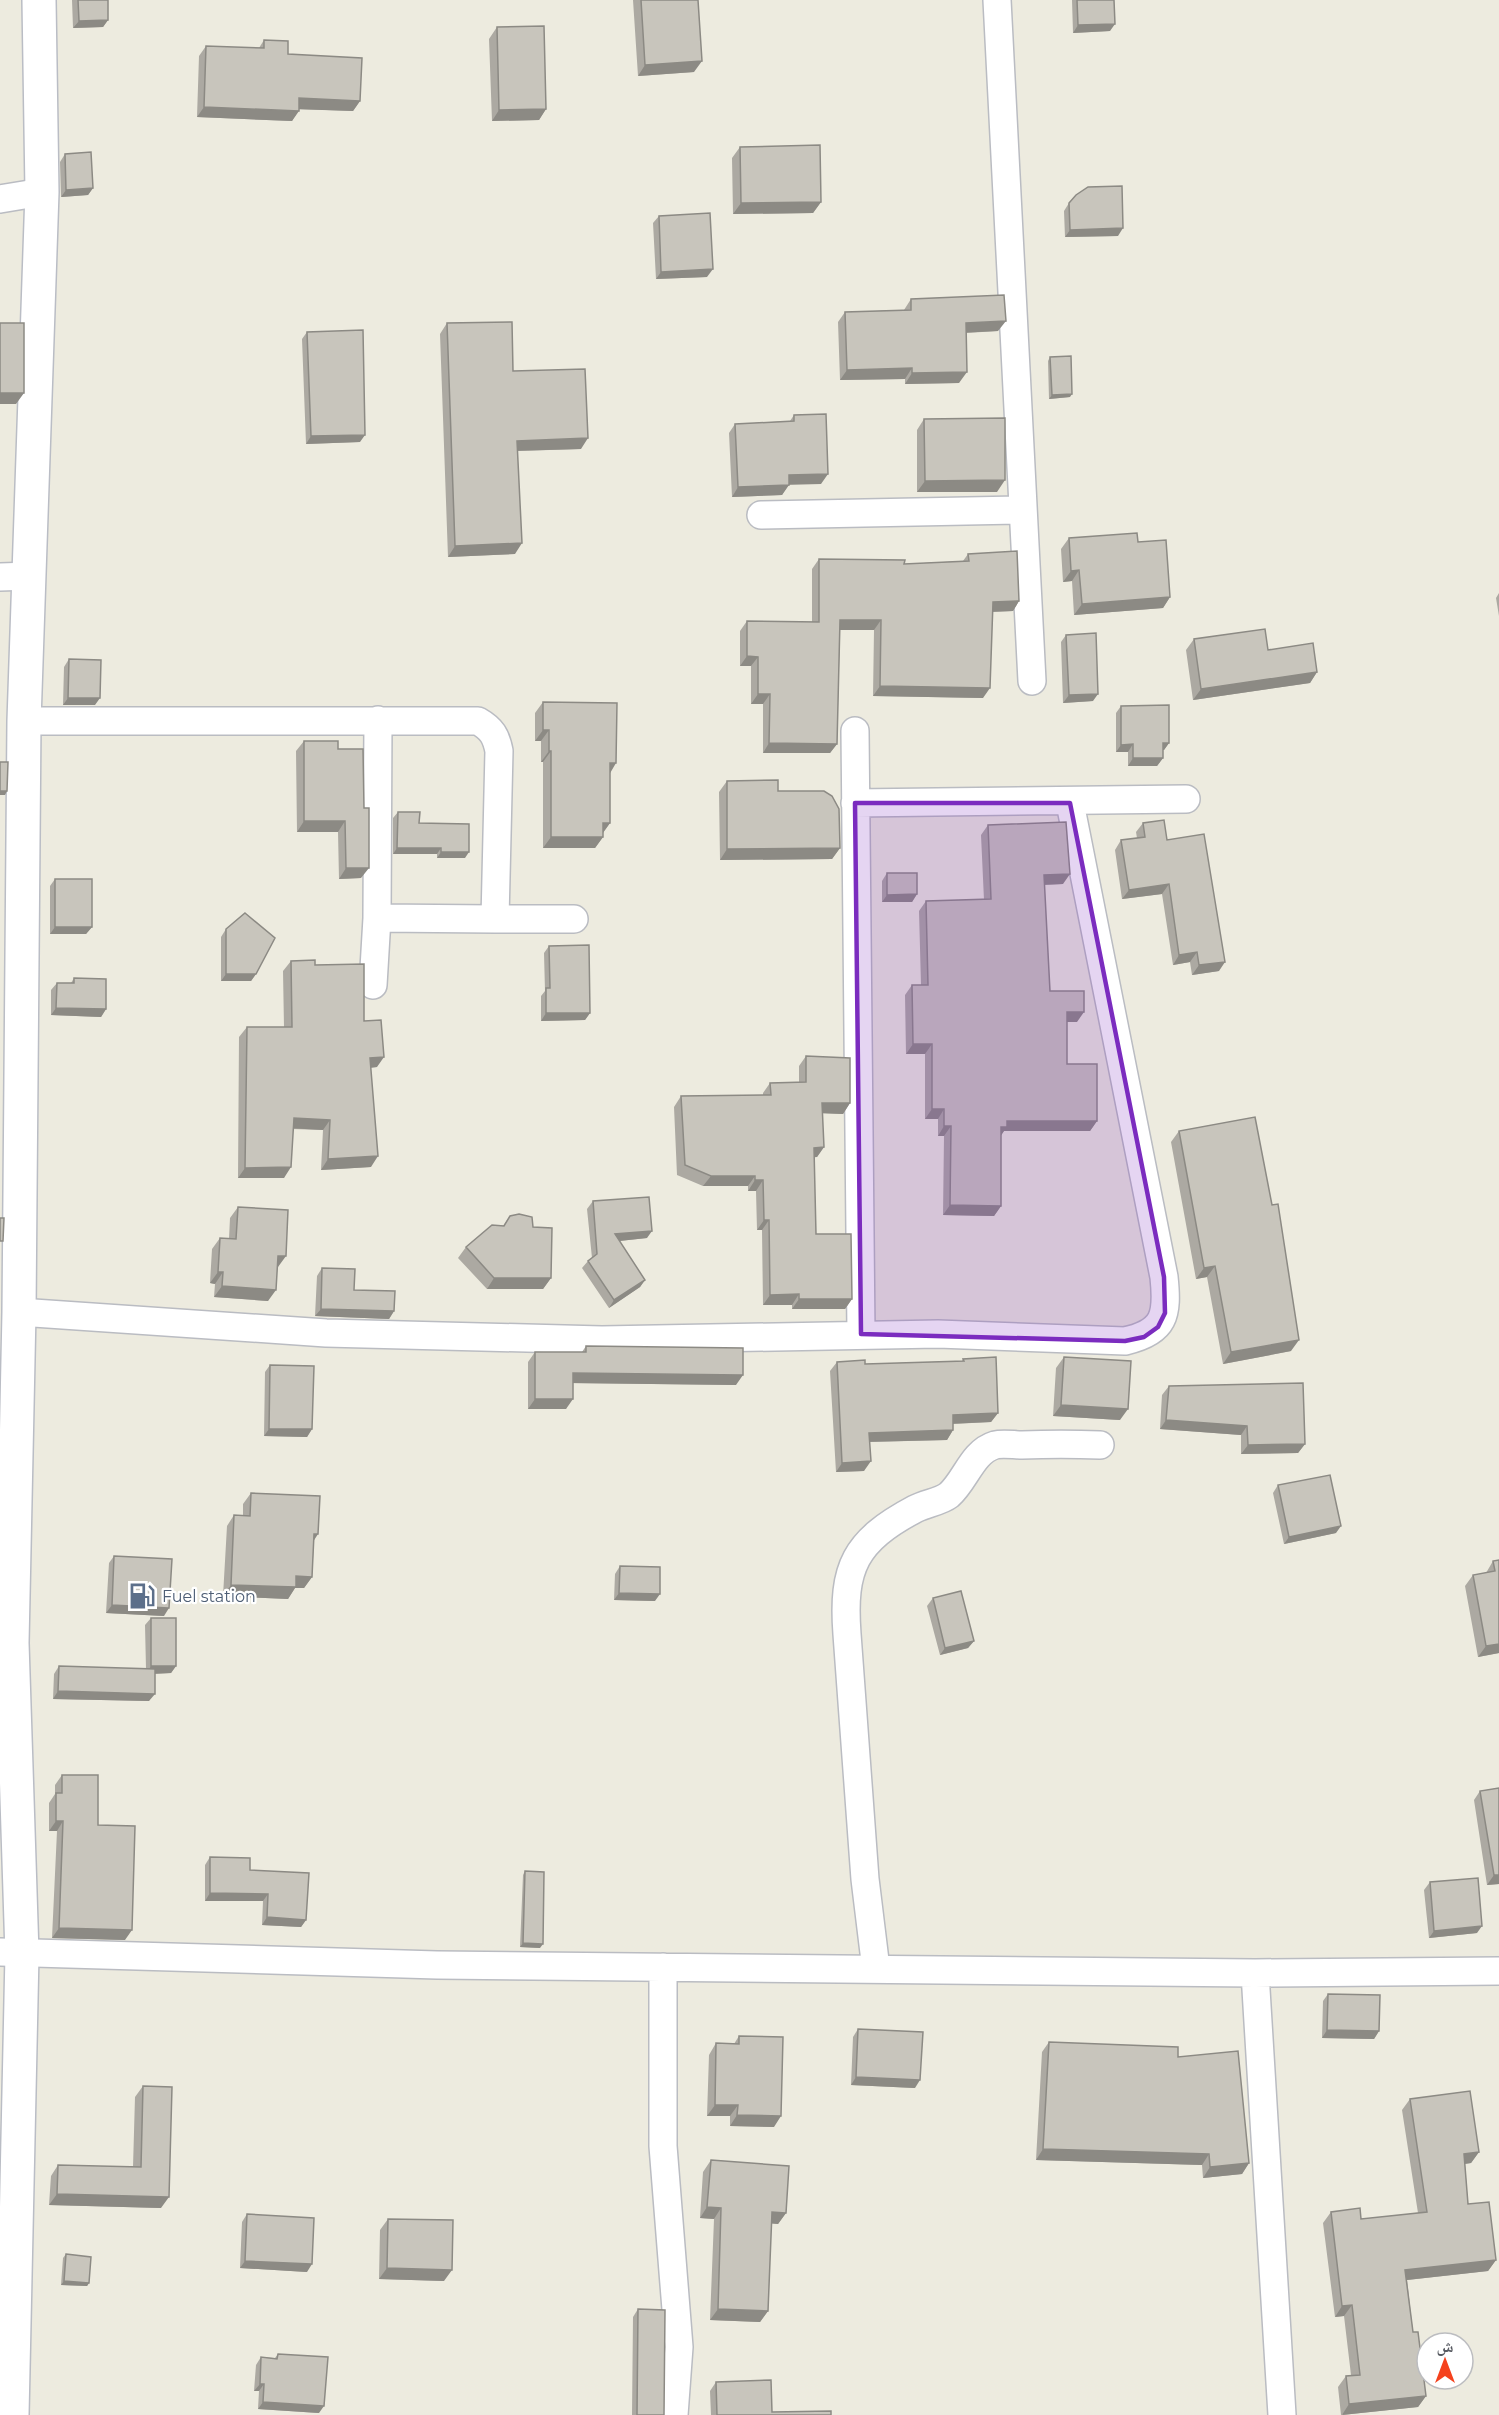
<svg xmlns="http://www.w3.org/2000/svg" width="1499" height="2415" font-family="Montserrat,'Noto Naskh Arabic',sans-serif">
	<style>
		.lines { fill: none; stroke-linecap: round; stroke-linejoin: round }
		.street-casing { stroke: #babcc2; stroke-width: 30 }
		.secondary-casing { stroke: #babdc5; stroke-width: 36 }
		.street { stroke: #fff; stroke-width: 27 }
		.secondary { stroke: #fff; stroke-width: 33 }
		.wall { fill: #aca9a2 }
		.shaded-wall { fill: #8c8a84 }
		.building { fill: #c8c5bc; stroke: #8c8a84; stroke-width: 1.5 }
		.marked { fill: #7b2cbf; fill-opacity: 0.2; stroke: #7b2cbf; stroke-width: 4.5; stroke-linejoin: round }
		.labels { text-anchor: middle; stroke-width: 4.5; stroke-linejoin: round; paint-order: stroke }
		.service-label { font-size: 16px; fill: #4e5e75; stroke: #fff; text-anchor: start }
	</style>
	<rect width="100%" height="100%" fill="#edebdf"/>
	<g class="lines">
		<!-- street casing -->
		<g class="street-casing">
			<path id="street" d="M997 0 1032 681
				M0 199 42 192
				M761 515 1022 510
				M0 577 30 576
				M24 721H478C492 729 496 736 499 751L495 919 377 918
				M855 731 861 1334
				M855 803 1186 799
				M495 919H574
				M373 985 377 918 378 720
				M19 1312 326 1333 602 1340 938 1334 1125 1341C1165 1332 1168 1315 1164 1277L1070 803
				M0 1952 437 1965 1255 1973 1499 1971
				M663 1967V2146L679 2347 674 2415
				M876 1969 865 1879 847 1634C842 1567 855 1541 915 1509 926 1503 940 1502 949 1495 966 1480 972 1452 995 1445 1003 1443 1014 1445 1022 1445 1048 1444 1074 1444 1100 1445
				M1255 1973 1282 2415"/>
		</g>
		<!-- secondary casing -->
		<g class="secondary-casing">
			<path id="secondary" d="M12 2415 22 1954 12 1643 19 1312 24 721 42 192 39 0"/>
		</g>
		<!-- street -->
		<use href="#street" class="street"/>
		<!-- secondary -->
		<use href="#secondary" class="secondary"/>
	</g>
	<!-- wall -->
	<path class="wall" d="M72 0H108V20L103 27 73 28Z
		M633 0H698L694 72 638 76Z
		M1072 0H1114L1110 31 1073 33Z
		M497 27 546 109 539 120 492 121 489 39Z
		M264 40 360 101 353 111 299 109 292 121 197 117 199 56 206 46 259 48Z
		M740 147 821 202 813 213 733 214 732 158Z
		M65 154 93 188 88 195 61 197 60 162Z
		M1069 203 1118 236 1065 237 1064 211Z
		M659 216 707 277 656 279 653 223Z
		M911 299 998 331 966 333 959 383 905 384V379L840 380 838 322 845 312 904 310Z
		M447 323 513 371 581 449 518 451 515 554 448 557 440 334Z
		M307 332 360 442 306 444 302 339Z
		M1050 357 1070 397 1049 399 1048 361Z
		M794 415 821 484H789L782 495 732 497 729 433 735 424 790 421Z
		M924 419 997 492H917V430Z
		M1069 538 1170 597 1163 608 1074 615 1072 581 1063 582 1061 549Z
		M968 554 1019 601 1013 611 992 612 983 698 873 696 874 630H840L837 744 830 753H763V704H751V666H740V631L747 621 812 622V569L819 559 904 564 963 561Z
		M1499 593V616L1496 598Z
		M1066 635 1093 701 1063 703 1061 642Z
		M1194 639 1268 650 1317 672 1310 683 1193 700 1186 650Z
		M69 659 95 705H63L64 667Z
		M543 702 610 772V823L603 833V837L595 848H543V762H541V741H535V713Z
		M1121 706 1169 743 1164 750H1163V758L1157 766H1128V752H1116V713Z
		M304 741 338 749 361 878 339 879 338 832H297L296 751Z
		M727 781 778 791 840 848 832 859 720 860 719 792Z
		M398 812 419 823 465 858H437V854H393V818Z
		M1143 823 1167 840 1219 971 1192 975 1190 962 1173 965 1162 894 1122 899 1115 850 1121 840 1137 838 1136 832Z
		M988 825 1063 884 1044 885 1050 991 1077 1022H1067V1064L1097 1121 1090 1131H1004L1001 1135V1206L994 1216 943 1215 944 1136H938V1119H925V1054H906L905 995 912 985H921L919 911 926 901 984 900 981 835Z
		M887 873 917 894 912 902H882V881Z
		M55 879 92 927 86 934H50V886Z
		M226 929 256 974 251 981H221V937Z
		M549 946 590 1013 585 1020 541 1021V996L545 991 544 953Z
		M291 961 315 965 364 1021 377 1067 371 1068V1167L321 1170 323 1130 293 1129 284 1178H238L239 1037 247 1027H284L283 971Z
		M74 978 106 1009 101 1017 51 1015V990L57 983H71Z
		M806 1056 850 1103 843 1114 822 1113 824 1147 817 1157H814L816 1234 852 1299 845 1309H792V1305H763L762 1230H757L756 1191H748V1186H703L677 1175 674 1107 681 1096 763 1095V1093L770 1083 799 1082V1066Z
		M1179 1131 1291 1351 1223 1364 1207 1277 1196 1279 1171 1142Z
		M593 1201 647 1238 619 1241 645 1280 640 1287 609 1308 582 1268 588 1261 592 1258 587 1209Z
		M238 1207 278 1267H277L268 1301 214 1297 215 1284 210 1283 212 1249 220 1238 229 1239 230 1218Z
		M510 1216 551 1278 543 1289H487L458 1258 466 1247 503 1226Z
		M322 1268 354 1290 394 1311 389 1319 315 1316 317 1276Z
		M586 1346 736 1385 573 1383 566 1409H528V1362L535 1352H582Z
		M1064 1357 1120 1420 1053 1416 1056 1368Z
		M963 1359 998 1413 991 1422 953 1424V1430L947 1440 869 1442 864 1471 836 1472 830 1371 837 1362 865 1364 962 1361Z
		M270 1365 312 1429 307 1437 264 1436 265 1372Z
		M1169 1386 1305 1444 1298 1453 1241 1454V1435L1160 1429 1162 1395Z
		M1278 1485 1336 1533 1284 1544 1273 1493Z
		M251 1493 314 1541 312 1577 304 1588H295L288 1599 223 1596 227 1526 234 1515 243 1516V1504Z
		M114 1556 164 1616 106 1613 109 1563Z
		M1499 1560V1653L1478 1657 1465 1586 1473 1575 1486 1573 1493 1561Z
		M620 1566 655 1601 614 1600 615 1574Z
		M933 1598 974 1641 968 1648 940 1655 927 1606Z
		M151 1618 176 1666 171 1673 155 1674 149 1701 53 1699 54 1674 59 1666 146 1669 145 1625Z
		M62 1775 98 1825 125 1940 52 1938 57 1831H49V1803L55 1794V1785Z
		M1499 1788V1884L1487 1885 1474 1800 1480 1791Z
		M210 1857 250 1870 306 1920 301 1927 262 1925 263 1901H205V1865Z
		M525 1871 540 1948 520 1947 523 1875Z
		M1430 1882 1477 1933 1429 1938 1424 1890Z
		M1328 1994 1379 2031 1374 2039 1322 2038 1323 2001Z
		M858 2029 915 2088 851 2085 853 2037Z
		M739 2036 774 2127 730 2126V2116H707L709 2055 716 2043 734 2044Z
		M1049 2042 1178 2057 1249 2163 1242 2174 1203 2178 1202 2165 1036 2160 1042 2052Z
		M143 2086 161 2208 49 2205 51 2176 58 2165 133 2167 135 2097Z
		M1410 2099 1479 2152 1471 2163 1465 2164 1468 2204 1496 2260 1488 2271 1407 2280 1413 2332 1426 2396 1418 2407 1341 2415 1338 2387 1346 2376 1351 2375 1344 2316 1335 2317 1323 2223 1331 2212 1361 2219 1418 2213 1402 2110Z
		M711 2160 786 2213 778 2224 771 2223 768 2311 760 2322 710 2320 714 2219 700 2218 703 2172Z
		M247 2214 307 2272 240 2268 242 2222Z
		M388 2219 444 2281 379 2279 380 2230Z
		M66 2254 89 2283 87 2286 61 2285 63 2258Z
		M638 2309 664 2415H632L633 2317Z
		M278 2354 319 2413 258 2409 259 2391H254L256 2365 261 2357 275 2358Z
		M716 2382 772 2412 831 2415H711L710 2391Z"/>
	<!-- shaded-wall -->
	<path class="shaded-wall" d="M108 20 103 27 73 28 79 21Z
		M1115 24 1110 31 1073 33 1078 25Z
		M702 61 694 72 638 76 645 65Z
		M299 98 360 101 353 111 292 109Z
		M204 107 299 111 292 121 197 117Z
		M546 109 539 120 492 121 499 110Z
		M93 188 88 195 61 197 66 190Z
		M821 202 813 213 733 214 741 203Z
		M1123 228 1118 236 1065 237 1070 230Z
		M713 269 707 277 656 279 661 272Z
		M1006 321 998 331 958 333 966 323Z
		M912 368 905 379 840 380 847 370Z
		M967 372 959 383 905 384 912 373Z
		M0 393H24L16 404H0Z
		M1072 394 1070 397 1049 399 1052 395Z
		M365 435 360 442 306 444 311 436Z
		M588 438 581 449 510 451 517 441Z
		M828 474 821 484 782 485 789 475Z
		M1005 480 997 492H917L925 481Z
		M789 485 782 495 732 497 738 487Z
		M522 543 515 554 448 557 455 546Z
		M1079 570 1072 581 1063 582 1071 571Z
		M1170 597 1163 608 1074 615 1082 604Z
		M1019 601 1013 611 986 612 993 602Z
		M840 620H881L874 630H833Z
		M747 656 758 657 751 666H740Z
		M1317 672 1310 683 1193 700 1201 689Z
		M880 686 990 688 983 698 873 696Z
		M758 694H770L763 704H751Z
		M1098 694 1093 701 1063 703 1069 695Z
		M68 698H100L95 705H63Z
		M543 730H549L541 741H535Z
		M769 743 837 744 830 753H763Z
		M1163 743H1169L1164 750H1157Z
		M1133 744 1128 752H1116L1121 745Z
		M549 751H551L543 762H541Z
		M1133 758H1163L1157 766H1128Z
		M610 763H616L609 775Z
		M0 791H7L5 795H0Z
		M304 821H345L338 832H297Z
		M603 823H610L602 834Z
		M551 837H603L595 848H543Z
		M397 848H441L437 854H393Z
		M840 848 832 859 720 860 727 849Z
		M441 852H469L465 858H437Z
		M346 868H369L361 878 339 879Z
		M1070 874 1063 884 1037 885 1044 875Z
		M1169 884 1162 894 1122 899 1129 890Z
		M917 894 912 902H882L887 895Z
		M55 927H92L86 934H50Z
		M1197 952 1190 962 1173 965 1179 955Z
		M1225 962 1219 971 1192 975 1199 965Z
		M226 974H256L251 981H221Z
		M56 1008 106 1009 101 1017 51 1015Z
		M1067 1012H1084L1077 1022H1061Z
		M546 1013H590L585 1020 541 1021Z
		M913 1044H932L925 1054H906Z
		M384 1057 377 1067 363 1068 370 1058Z
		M822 1103H850L843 1114 815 1113Z
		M932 1109H944L938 1119H925Z
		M294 1118 330 1120 323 1130 287 1128Z
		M1007 1121H1097L1090 1131H1004L1000 1137 1001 1127Z
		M944 1126H951L944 1136H938Z
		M824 1147 817 1157 807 1158 814 1148Z
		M378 1156 371 1167 321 1170 328 1159Z
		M291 1167 284 1178H238L245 1168Z
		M711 1176H755L748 1186H703Z
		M755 1180H763L756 1191H748Z
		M950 1205 1001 1206 994 1216 943 1215Z
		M764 1220H769L762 1230H757Z
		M652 1231 647 1238 610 1242 615 1234Z
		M278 1256H286L278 1267H270Z
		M1215 1266 1207 1277 1196 1279 1204 1268Z
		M218 1272H223L215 1284 210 1283Z
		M494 1278H551L543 1289H487Z
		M645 1280 640 1287 609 1308 614 1300Z
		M222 1286 276 1290 268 1301 214 1297Z
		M799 1294 792 1305H763L770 1295Z
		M799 1299H852L845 1309H792Z
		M321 1309 394 1311 389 1319 315 1316Z
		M1299 1340 1291 1351 1223 1364 1231 1352Z
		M573 1373 743 1375 736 1385 566 1383Z
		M535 1399H573L566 1409H528Z
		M1061 1405 1128 1409 1120 1420 1053 1416Z
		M998 1413 991 1422 946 1424 953 1415Z
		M1166 1420 1247 1426 1241 1435 1160 1429Z
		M269 1429H312L307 1437 264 1436Z
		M953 1430 947 1440 862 1442 869 1433Z
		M1305 1444 1298 1453 1241 1454 1248 1445Z
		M871 1461 864 1471 836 1472 842 1463Z
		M1341 1526 1336 1533 1284 1544 1289 1537Z
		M314 1534H318L311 1545Z
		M296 1576 312 1577 304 1588H295L288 1599 223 1596 231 1585Z
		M619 1593 660 1594 655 1601 614 1600Z
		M112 1605 169 1608 164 1616 106 1613Z
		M974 1641 968 1648 940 1655 945 1648Z
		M1499 1644V1653L1478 1657 1486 1646Z
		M151 1666H176L171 1673 146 1674Z
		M58 1691 155 1694 149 1701 53 1699Z
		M56 1821H63L57 1831H49Z
		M1494 1875H1499V1884L1487 1885Z
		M210 1893 268 1894 263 1901H205Z
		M267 1917 306 1920 301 1927 262 1925Z
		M1482 1926 1477 1933 1429 1938 1434 1931Z
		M59 1928 132 1930 125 1940 52 1938Z
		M523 1943 543 1944 540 1948 520 1947Z
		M1327 2030 1379 2031 1374 2039 1322 2038Z
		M856 2077 920 2080 915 2088 851 2085Z
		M715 2105H738L730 2116H707Z
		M737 2115 781 2116 774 2127 730 2126Z
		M1043 2149 1209 2154 1202 2165 1036 2160Z
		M1479 2152 1471 2163 1456 2165 1464 2154Z
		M1249 2163 1242 2174 1203 2178 1210 2167Z
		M57 2194 169 2197 161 2208 49 2205Z
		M707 2207 721 2208 714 2219 700 2218Z
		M772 2212 786 2213 778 2224 764 2223Z
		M1496 2260 1488 2271 1398 2281 1405 2270Z
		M245 2261 312 2264 307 2272 240 2268Z
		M387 2268 452 2270 444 2281 379 2279Z
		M64 2281 89 2283 87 2286 61 2285Z
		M1352 2305 1344 2316 1335 2317 1342 2306Z
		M718 2309 768 2311 760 2322 710 2320Z
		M260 2384H264L259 2391H254Z
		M1426 2396 1418 2407 1342 2415 1349 2404Z
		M263 2402 324 2406 319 2413 258 2409Z"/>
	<!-- building -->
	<path class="building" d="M78 0H108V20L79 21Z
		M641 0H698L702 61 645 65Z
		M1077 0H1114L1115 24 1078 25Z
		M544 26 546 109 499 110 497 27Z
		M264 40 288 41V54L362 58 360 101 299 98V111L204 107 206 46 264 48Z
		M820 145 821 202 741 203 740 147Z
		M91 152 93 188 66 190 65 154Z
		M1122 186 1123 228 1070 230 1069 203 1076 195 1088 187Z
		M710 213 713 269 661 272 659 216Z
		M1004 295 1006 321 966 323 967 372 912 373V368L847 370 845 312 911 310V299Z
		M512 322 513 371 585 369 588 438 517 441 522 543 455 546 447 323Z
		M0 323H24V393H0Z
		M363 330 365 435 311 436 307 332Z
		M1071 356 1072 394 1052 395 1050 357Z
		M826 414 828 474 789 475V485L738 487 735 424 794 421V415Z
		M1005 418V480L925 481 924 419Z
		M1137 533 1138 542 1166 540 1170 597 1082 604 1079 570 1071 571 1069 538Z
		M1017 551 1019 601 993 602 990 688 880 686 881 620H840L837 744 769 743 770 694H758V657L747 656V621L819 622V559L905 560 904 564 969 561 968 554Z
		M1265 629 1268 650 1313 643 1317 672 1201 689 1194 639Z
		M1096 633 1098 694 1069 695 1066 635Z
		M69 659 101 660 100 698H68Z
		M543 702 617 703 616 763H610V823H603V837H551V751H549V730H543Z
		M1169 705V743H1163V758H1133V744L1121 745V706Z
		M304 741H338V749H363L364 808H369V868H346L345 821H304Z
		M0 762H8L7 791H0Z
		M778 780V791H824L832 796 839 809 840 848 727 849V781Z
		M398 812H420L419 823 469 824V852H441V848H397Z
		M1164 820 1167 840 1204 834 1225 962 1199 965 1197 952 1179 955 1169 884 1129 890 1121 840 1145 837 1143 823Z
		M1066 822 1070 874 1044 875 1050 991H1084V1012H1067V1064H1097V1121H1007V1127H1001V1206L950 1205 951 1126H944V1109H932V1044H913L912 985H928L926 901 991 899 988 825Z
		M887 873H917V894L887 895Z
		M55 879H92V927H55Z
		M245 913 275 938 256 974H226V929Z
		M589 945 590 1013H546V988H550L549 946Z
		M315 960V965L364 964V1021L381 1020 384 1057 370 1058 378 1156 328 1159 330 1120 294 1118 291 1167 245 1168 247 1027H292L291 961Z
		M74 978 106 979V1009L56 1008 57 983H74Z
		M806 1056 850 1058V1103H822L824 1147 814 1148 816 1234H851L852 1299H799V1294L770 1295 769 1220H764L763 1180H755V1176H711L685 1165 681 1096 771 1095 770 1083 806 1082Z
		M1255 1117 1272 1205 1278 1204 1299 1340 1231 1352 1215 1266 1204 1268 1179 1131Z
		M649 1197 652 1231 615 1234 645 1280 614 1300 588 1261 597 1254 593 1201Z
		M238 1207 288 1210 286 1256H278L276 1290 222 1286 223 1272H218L220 1238 236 1239Z
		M519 1214 532 1217 533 1227 552 1228 551 1278H494L466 1247 492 1225 504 1226 510 1216Z
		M0 1218H4L3 1241H0Z
		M322 1268 355 1269 354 1290 395 1291 394 1311 321 1309Z
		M586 1346 743 1348V1375L573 1373V1399H535V1352H586Z
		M996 1357 998 1413 953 1415V1430L869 1433 871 1461 842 1463 837 1362 865 1360V1364L964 1361 963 1359Z
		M1064 1357 1131 1361 1128 1409 1061 1405Z
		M270 1365 314 1366 312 1429H269Z
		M1303 1383 1305 1444 1248 1445 1247 1426 1166 1420 1169 1386Z
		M1330 1475 1341 1526 1289 1537 1278 1485Z
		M251 1493 320 1496 318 1534H314L312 1577 296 1576V1587L231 1585 234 1515 250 1516Z
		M114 1556 172 1559 169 1608 112 1605Z
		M1499 1560V1644L1486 1646 1473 1575 1495 1571 1493 1561Z
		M620 1566 660 1567V1594L619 1593Z
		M961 1591 974 1641 945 1648 933 1598Z
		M151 1618H176V1666H151Z
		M59 1666 155 1669V1694L58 1691Z
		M62 1775H98V1825L135 1826 132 1930 59 1928 63 1821H56V1793H62Z
		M1499 1788V1875H1494L1480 1791Z
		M210 1857 250 1858V1870L309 1873 306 1920 267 1917 268 1894 210 1893Z
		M525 1871 544 1872 543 1944 523 1943Z
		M1478 1878 1482 1926 1434 1931 1430 1882Z
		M1328 1994 1380 1995 1379 2031 1327 2030Z
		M858 2029 923 2032 920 2080 856 2077Z
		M739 2036 783 2037 781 2116 737 2115 738 2105H715L716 2043 739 2044Z
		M1049 2042 1178 2047V2057L1238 2051 1249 2163 1210 2167 1209 2154 1043 2149Z
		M143 2086 172 2087 169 2197 57 2194 58 2165 141 2167Z
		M1470 2091 1479 2152 1464 2154 1468 2204 1489 2202 1496 2260 1405 2270 1413 2332H1418L1426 2396 1349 2404 1346 2376 1360 2375 1352 2305 1342 2306 1331 2212 1360 2208 1361 2219 1427 2212 1410 2099Z
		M711 2160 789 2166 786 2213 772 2212 768 2311 718 2309 721 2208 707 2207Z
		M247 2214 314 2218 312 2264 245 2261Z
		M388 2219 453 2220 452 2270 387 2268Z
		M66 2254 91 2257 89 2283 64 2281Z
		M638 2309 665 2310 664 2415H637Z
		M278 2354 328 2357 324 2406 263 2402 264 2384H260L261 2357 277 2359Z
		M771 2380 772 2412 831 2411V2415H717L716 2382Z"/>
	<!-- marked area -->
	<path class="marked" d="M855 803H1070L1164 1277 1165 1313 1158 1327 1144 1337 1125 1341 861 1334Z"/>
	<!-- icons -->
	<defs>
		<g id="fuel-bare" transform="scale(2.07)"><path d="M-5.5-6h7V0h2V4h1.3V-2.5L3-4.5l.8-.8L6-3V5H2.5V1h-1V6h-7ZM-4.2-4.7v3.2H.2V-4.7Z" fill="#5c6f8a" stroke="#fff" stroke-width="2.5" paint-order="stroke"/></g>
	</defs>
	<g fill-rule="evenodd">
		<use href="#fuel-bare" x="142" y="1596"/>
	</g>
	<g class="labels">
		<!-- service labels -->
		<g class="service-label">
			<text x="162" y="1602">Fuel station</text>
		</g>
	</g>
	<!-- north arrow -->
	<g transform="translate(1445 2361)"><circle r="28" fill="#ffffff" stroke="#bcbdc0" stroke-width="1.5"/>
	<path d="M0-4.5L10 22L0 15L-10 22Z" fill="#f5421d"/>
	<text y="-9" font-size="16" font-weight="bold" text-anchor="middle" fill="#585b62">ش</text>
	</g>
</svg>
